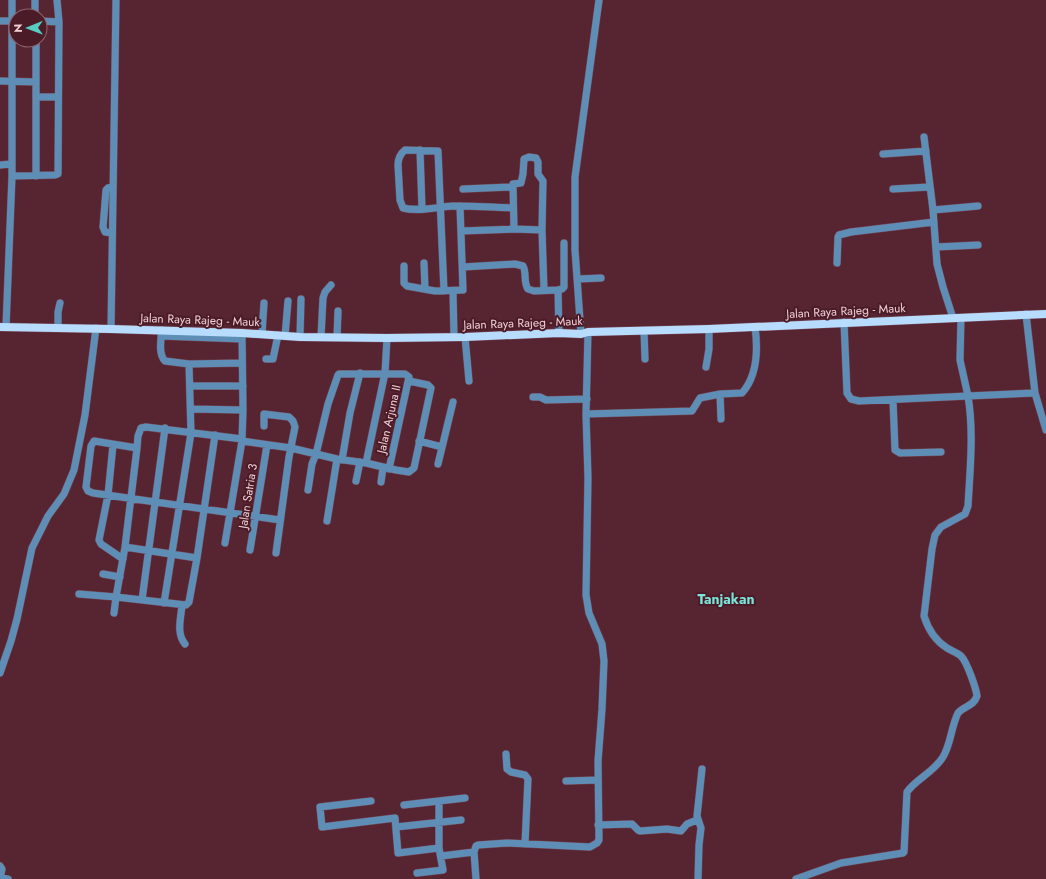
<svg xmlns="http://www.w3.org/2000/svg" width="1046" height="879" font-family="Jost,sans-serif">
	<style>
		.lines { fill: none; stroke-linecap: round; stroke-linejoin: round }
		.minor-casing { stroke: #734450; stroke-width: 8 }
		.major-casing { stroke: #734450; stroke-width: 9 }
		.minor { stroke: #5e8db6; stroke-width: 7 }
		.major { stroke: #b7dcfe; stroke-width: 8 }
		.labels { text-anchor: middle; stroke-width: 4; stroke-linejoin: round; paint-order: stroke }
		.street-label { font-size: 12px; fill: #f1d0d6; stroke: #4b1b28 }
		.quarter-label { font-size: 14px; font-weight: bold; fill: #7ae4d8; stroke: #4b1b28 }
	</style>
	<rect width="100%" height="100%" fill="#572532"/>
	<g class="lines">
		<!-- minor casing -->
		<g class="minor-casing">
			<path id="minor" d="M35 0V16
				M0 21H16
				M40 21 59 22
				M36 40V176
				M0 81 36 82
				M36 97H58
				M924 137 933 210 937 264 943 287 953 318
				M420 150 422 209
				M883 154 926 151
				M0 165 11 164
				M12 176 55 175 58 174 59 22 57 0
				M463 189 512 187
				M893 189 929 187
				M933 210 978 206
				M542 230 514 229 513 184 521 183 523 174 524 159 529 157 536 158 538 162V174L543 181 542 230 544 290
				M461 231 514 229
				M112 233 105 232 103 227 106 190 108 188 112 187
				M936 247 978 245
				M424 263 425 289
				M837 263 838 237 839 235 851 232 934 222
				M404 266V283L407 286 435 291 463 290 460 206
				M463 267 515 264 523 266C527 273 523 282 528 289L534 291 558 290 559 333
				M578 279 601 278
				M558 290 562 289 564 287V243
				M444 291 438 151 405 150C400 154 398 158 398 165L400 200 403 208C419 212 437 207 453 206 473 206 493 207 513 208
				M453 291 454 337
				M1026 314 1035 393 1046 430
				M844 322 847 393 851 399 859 401 968 396 960 360 961 318
				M6 327 12 176V0
				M58 328V312L60 303
				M111 329 116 0
				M162 330C161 339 158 354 165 361L189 364 191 433 164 603
				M644 331 645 359
				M262 334 264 303
				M581 334 575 250V177L599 0
				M161 336 242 339
				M285 336 288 301
				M300 337 301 299
				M321 337 323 298 325 292 331 285
				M337 337 338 311
				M465 337 469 381
				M266 359H273L278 335
				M189 364 242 363
				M706 367 709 349V329
				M190 386H243
				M720 394 721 419
				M533 397H540L546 400 587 399
				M893 400 895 450 900 453 941 452
				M191 409 243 410
				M586 414 692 411 700 398 720 394 742 393C758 375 758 349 755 327
				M264 426V414L289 417 293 421 295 427 289 457 276 553
				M242 439 146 427 141 428 138 436 137 448 94 441 91 446 86 487 88 491 93 493 280 520
				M242 441 291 448 337 459 366 463 396 470 409 472 414 468 431 388 428 385 409 381
				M419 441 442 447
				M113 445 108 495 99 540 101 544 123 559
				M137 448 125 547 116 597 186 605 189 602 197 558 215 435
				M342 460 350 413 360 373
				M366 463 385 373 387 338
				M438 464 453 402
				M356 481 360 462
				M381 482 383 468
				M308 490 312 464 316 454 328 404 338 375 339 374H405L409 377 389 469
				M327 521 337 459
				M225 543 242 441 243 410 242 333
				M125 547 197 558
				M250 550 267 445
				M103 574 120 577
				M79 594 116 597 114 613
				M142 600 165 428
				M182 605C181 618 176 633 185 644
				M0 673 11 641 17 619 32 548 48 516 64 494 74 470 85 415 96 328
				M506 754 507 769 511 772 525 775 528 779 525 844
				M566 781 598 780
				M371 801 320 807 322 827 395 818 398 853 439 848 443 870 417 873
				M439 801V848
				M404 805 465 798
				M598 825 632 824 638 830 640 831 667 829 681 831 687 824 697 820
				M396 827 461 820
				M441 856 474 852
				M0 866 2 869 0 879
				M1 877 8 879
				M476 879 474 852 476 846 478 845 507 843 590 847 597 843 599 840 598 761 602 709 604 661 602 644 589 613 586 595 588 478 586 414 588 332
				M698 879 699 845 701 828 697 816 702 769
				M796 879 841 863 903 853 904 852 907 792C916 779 934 772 943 757 951 744 951 727 958 713 964 706 974 706 977 696 976 688 967 662 961 656 957 653 952 651 947 648 936 641 928 629 924 616L932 549 935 535 941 527 965 514 968 506C970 469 974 432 968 396L1035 393"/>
		</g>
		<!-- major casing -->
		<g class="major-casing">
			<path id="major" d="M0 327 111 329 242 333 300 337 387 338 465 337 559 333 581 334 588 332 709 329 1046 314"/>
		</g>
		<!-- minor -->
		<use href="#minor" class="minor"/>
		<!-- major -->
		<use href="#major" class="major"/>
	</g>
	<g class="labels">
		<!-- street labels -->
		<g class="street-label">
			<text transform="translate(846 311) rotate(-3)" y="4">Jalan Raya Rajeg - Mauk</text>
			<text transform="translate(200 320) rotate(2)" y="4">Jalan Raya Rajeg - Mauk</text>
			<text transform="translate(523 323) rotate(-2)" y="4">Jalan Raya Rajeg - Mauk</text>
			<text transform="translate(389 419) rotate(-77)" y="4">Jalan Arjuna II</text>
			<text transform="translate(248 496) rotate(-81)" y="4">Jalan Satria 3</text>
		</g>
		<!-- quarter labels -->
		<g class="quarter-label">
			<text x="726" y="604">Tanjakan</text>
		</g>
	</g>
	<!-- north arrow -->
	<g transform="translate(28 28) rotate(269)"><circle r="19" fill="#4b1b28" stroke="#8d636e"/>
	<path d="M0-3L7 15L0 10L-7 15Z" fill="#57cec1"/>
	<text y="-6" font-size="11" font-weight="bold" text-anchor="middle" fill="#f1d0d6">N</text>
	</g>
</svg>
